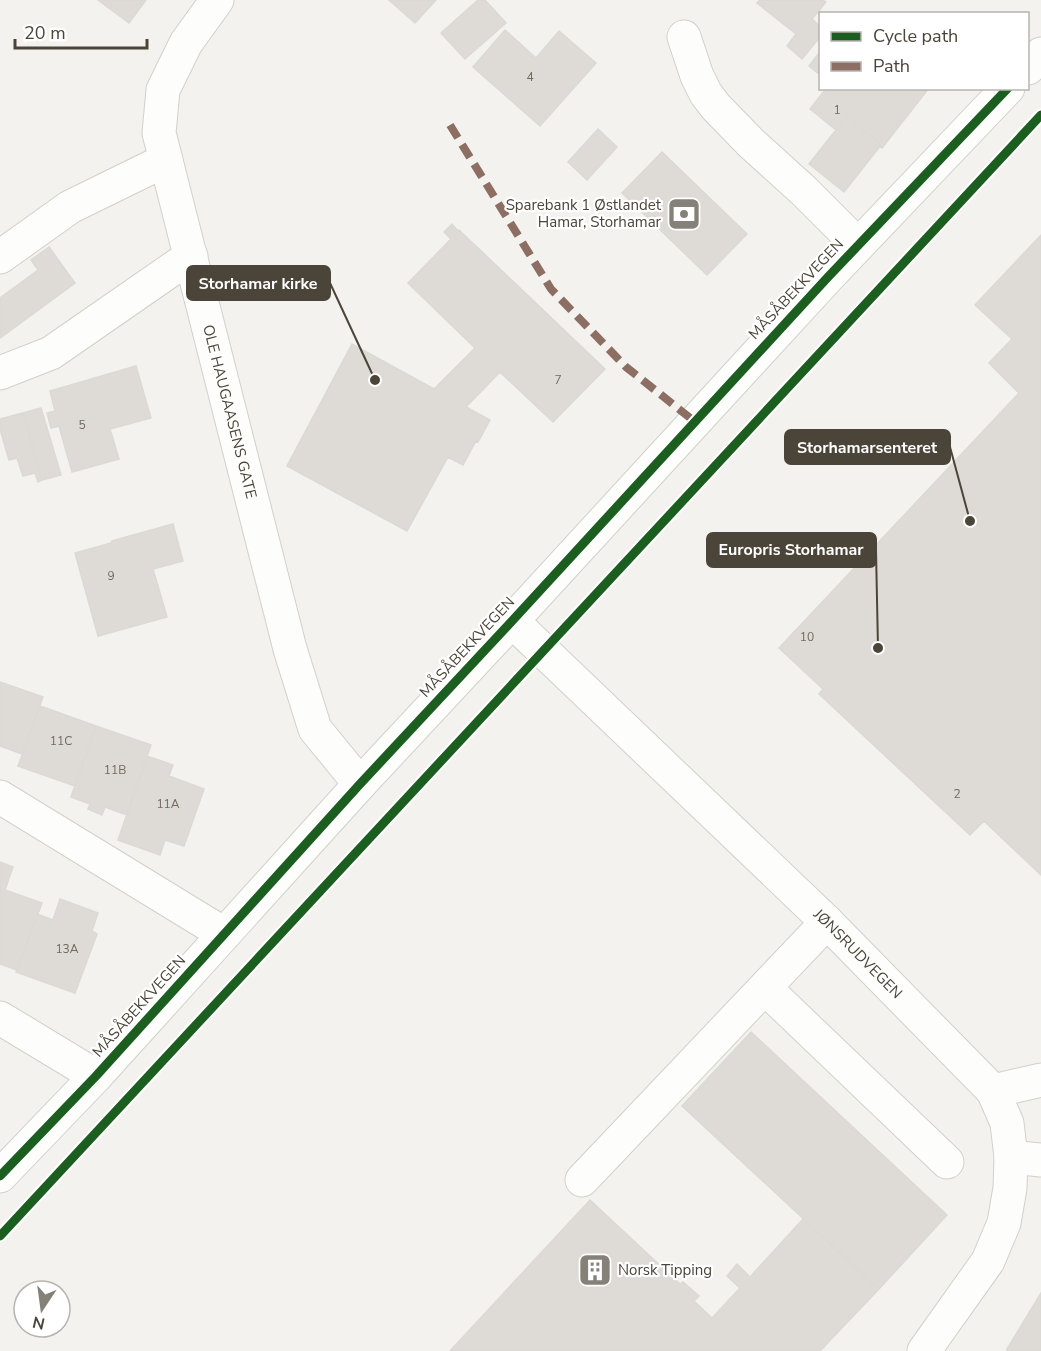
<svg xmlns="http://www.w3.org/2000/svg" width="1041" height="1351" font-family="'Nunito Sans',sans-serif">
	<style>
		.building { fill: #dedbd6; stroke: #dcd9d4; stroke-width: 1.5 }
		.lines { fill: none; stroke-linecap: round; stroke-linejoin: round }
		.minor-casing { stroke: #d2d0cb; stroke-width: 35 }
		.minor { stroke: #fdfdfc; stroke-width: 33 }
		.quiet { stroke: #8d6e63; stroke-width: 8; stroke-dasharray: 15 8; stroke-linecap: butt }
		.cycleway-casing { stroke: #fff; stroke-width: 13 }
		.cycleway { stroke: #1b5e20; stroke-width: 9 }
		.labels { text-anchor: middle; stroke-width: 4.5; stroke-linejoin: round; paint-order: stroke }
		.number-label { font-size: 12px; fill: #706a61 }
		.poi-label { font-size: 15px; fill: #4b4439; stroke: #fff; text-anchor: end }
		.street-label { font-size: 15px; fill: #4b4439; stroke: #fff }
		.leader { fill: none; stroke: #4b4439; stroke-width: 2 }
		.callout-dot { fill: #4b4439; stroke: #fff; stroke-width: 2 }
		.callout { fill: #4b4439; stroke: #4b4439; stroke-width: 2 }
		.callout-label { font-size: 16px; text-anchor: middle; font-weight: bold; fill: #fff }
	</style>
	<rect width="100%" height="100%" fill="#f4f2ee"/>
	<!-- building -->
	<path class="building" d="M98 0H146L129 23Z
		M389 0H436L415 23Z
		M478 0H485L506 23 465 59 441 33Z
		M760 0H823L826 2 812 19 820 26V37L802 59 787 46 796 34 757 3Z
		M505 30 536 58 559 31 596 63 540 126 473 67Z
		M820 52V75L809 66Z
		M830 88H929L882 148 880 147 881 145 847 116 836 130 810 109 825 90 827 92Z
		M847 116 881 145 844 192 809 164Z
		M598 129 617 147 587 180 568 162Z
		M662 152 747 234 707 275 622 193Z
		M452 224 458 231 459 230 605 369 553 422 500 372 466 407 490 420 478 442 476 441 463 465 448 457 407 531 287 466 352 344 434 389 475 348 408 283 451 239 444 232Z
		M1041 235V875L984 821 970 835 819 694 823 689 779 648 1019 393 989 363 1012 339 975 305Z
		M49 247 75 283 0 338V298L38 270 31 260Z
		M136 366 151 418 110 429 119 459 72 472 59 426 51 428 47 413 55 411 50 391Z
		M41 408 61 475 42 480 23 413Z
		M23 413 42 480 38 482 35 473 23 476 17 458 9 460 0 429V419Z
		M173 524 183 561 153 569 167 617 98 636 75 553 111 543 112 541Z
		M0 682 43 697 22 754 0 746Z
		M40 706 96 726 75 786 18 766Z
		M96 726 151 745 127 815 105 807 102 815 88 809 90 804 71 797Z
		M147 756 173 765 169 776 204 789 184 846 165 840 160 855 118 840Z
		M0 862 13 867 5 890 42 903 17 970 0 964Z
		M60 899 98 913 92 931 97 934 75 993 16 972 37 914 53 920Z
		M751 1032 947 1215 879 1289 682 1106Z
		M590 1200 680 1284 683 1282 699 1296 694 1301 712 1318 740 1288 727 1276 737 1264 750 1277 803 1219 879 1289 820 1351H450Z
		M1041 1293V1351H1007L1008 1349H1007Z"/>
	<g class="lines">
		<!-- minor casing -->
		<g class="minor-casing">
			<g id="minor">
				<path id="s1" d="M217 0 186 43 163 90 159 133 290 649 315 729 360 784"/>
				<path d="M684 37 697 76 706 94 716 107 751 143 804 191 858 245"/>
				<path d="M1028 68 1041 54"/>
				<path d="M0 257 70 207 166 160"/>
				<path d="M0 373 51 353 191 256"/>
				<path id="s2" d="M512 621 827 922 993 1091 1007 1123 1011 1157 1010 1188 1004 1223 988 1261 924 1351"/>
				<path d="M0 797 224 934"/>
				<path d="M765 988 947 1162"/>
				<path d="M0 1018 96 1076"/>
				<path d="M993 1091 1041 1080"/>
				<path d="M1011 1157 1041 1160"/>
				<path d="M0 1176 96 1076 360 784 512 621 828 277 1008 88"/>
				<path d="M582 1180 827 922"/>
			</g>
		</g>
		<!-- minor -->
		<use href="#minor" class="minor"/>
		<!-- quiet -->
		<path class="quiet" d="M450 125 551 289 626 367 694 421"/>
		<!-- cycleway casing -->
		<g class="cycleway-casing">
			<path id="cycleway" d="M0 1176 96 1076 360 784 512 621 828 277 1008 88
				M0 1236 1041 115"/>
		</g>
		<!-- cycleway -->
		<use href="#cycleway" class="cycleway"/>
	</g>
	<!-- icons -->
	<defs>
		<g id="bank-square" transform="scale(1.725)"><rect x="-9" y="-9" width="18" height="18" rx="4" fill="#868178" stroke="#fff"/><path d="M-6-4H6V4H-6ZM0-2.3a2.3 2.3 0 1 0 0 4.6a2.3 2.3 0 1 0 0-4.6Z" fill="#fff"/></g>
		<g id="building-square" transform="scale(1.725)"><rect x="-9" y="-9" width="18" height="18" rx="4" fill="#868178" stroke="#fff"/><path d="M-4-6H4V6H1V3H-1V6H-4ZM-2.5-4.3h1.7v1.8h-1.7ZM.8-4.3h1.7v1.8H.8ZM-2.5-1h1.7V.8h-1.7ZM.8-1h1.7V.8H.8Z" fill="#fff"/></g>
	</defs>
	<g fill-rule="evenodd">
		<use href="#bank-square" x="684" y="214"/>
		<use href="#building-square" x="595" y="1270"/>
	</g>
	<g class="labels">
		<!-- number labels -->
		<g class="number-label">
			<text x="530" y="81">4</text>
			<text x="837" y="114">1</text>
			<text x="558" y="384">7</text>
			<text x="82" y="429">5</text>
			<text x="111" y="580">9</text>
			<text x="807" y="641">10</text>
			<text x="61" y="745">11C</text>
			<text x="115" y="774">11B</text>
			<text x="957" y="798">2</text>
			<text x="168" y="808">11A</text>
			<text x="67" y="953">13A</text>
		</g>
		<!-- poi labels -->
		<g class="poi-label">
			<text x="661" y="210">Sparebank 1 Østlandet<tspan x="661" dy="17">Hamar, Storhamar</tspan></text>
			<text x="618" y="1275" text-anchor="start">Norsk Tipping</text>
		</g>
		<!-- street labels -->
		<g class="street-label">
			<text transform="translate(796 289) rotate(-47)" y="5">MÅSÅBEKKVEGEN</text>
			<text dy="5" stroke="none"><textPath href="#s1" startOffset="436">OLE HAUGAASENS GATE</textPath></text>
			<text transform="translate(467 647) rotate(-47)" y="5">MÅSÅBEKKVEGEN</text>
			<text dy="5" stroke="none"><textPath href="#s2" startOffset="480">JØNSRUDVEGEN</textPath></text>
			<text transform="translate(139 1006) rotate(-48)" y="5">MÅSÅBEKKVEGEN</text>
		</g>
	</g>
	<!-- callouts -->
	<path class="leader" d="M375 380L330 283M970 521L950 447M878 648L876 550"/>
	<g class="callout-dot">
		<circle cx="375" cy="380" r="6"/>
		<circle cx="970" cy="521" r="6"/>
		<circle cx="878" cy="648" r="6"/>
	</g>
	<g class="callout">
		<rect x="187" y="266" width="143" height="34" rx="6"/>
		<rect x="785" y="430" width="165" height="34" rx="6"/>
		<rect x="707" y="533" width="169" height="34" rx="6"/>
	</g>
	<g class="callout-label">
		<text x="258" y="289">Storhamar kirke</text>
		<text x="867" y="453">Storhamarsenteret</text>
		<text x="791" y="555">Europris Storhamar</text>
	</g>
	<!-- legend -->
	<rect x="819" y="12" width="210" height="78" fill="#ffffff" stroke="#b7b4b0" stroke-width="1.5"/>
	<rect x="831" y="32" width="30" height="9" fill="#1b5e20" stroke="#b7b4b0" stroke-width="1.5"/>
	<text x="873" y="42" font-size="18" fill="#4b4439">Cycle path</text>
	<rect x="831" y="62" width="30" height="9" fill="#8d6e63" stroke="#b7b4b0" stroke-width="1.5"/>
	<text x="873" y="72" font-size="18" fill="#4b4439">Path</text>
	<!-- north arrow -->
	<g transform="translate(42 1309) rotate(193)"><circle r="28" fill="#ffffff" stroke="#b7b4b0" stroke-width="1.5"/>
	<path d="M0-4.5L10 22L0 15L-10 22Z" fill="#868178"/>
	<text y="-9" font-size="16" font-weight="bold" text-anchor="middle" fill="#4b4439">N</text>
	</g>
	<!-- scale -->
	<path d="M15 39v9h132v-9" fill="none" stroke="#4b4439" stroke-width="3"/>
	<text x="24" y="39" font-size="18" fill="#4b4439" stroke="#ffffff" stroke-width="4.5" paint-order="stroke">20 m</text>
</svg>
